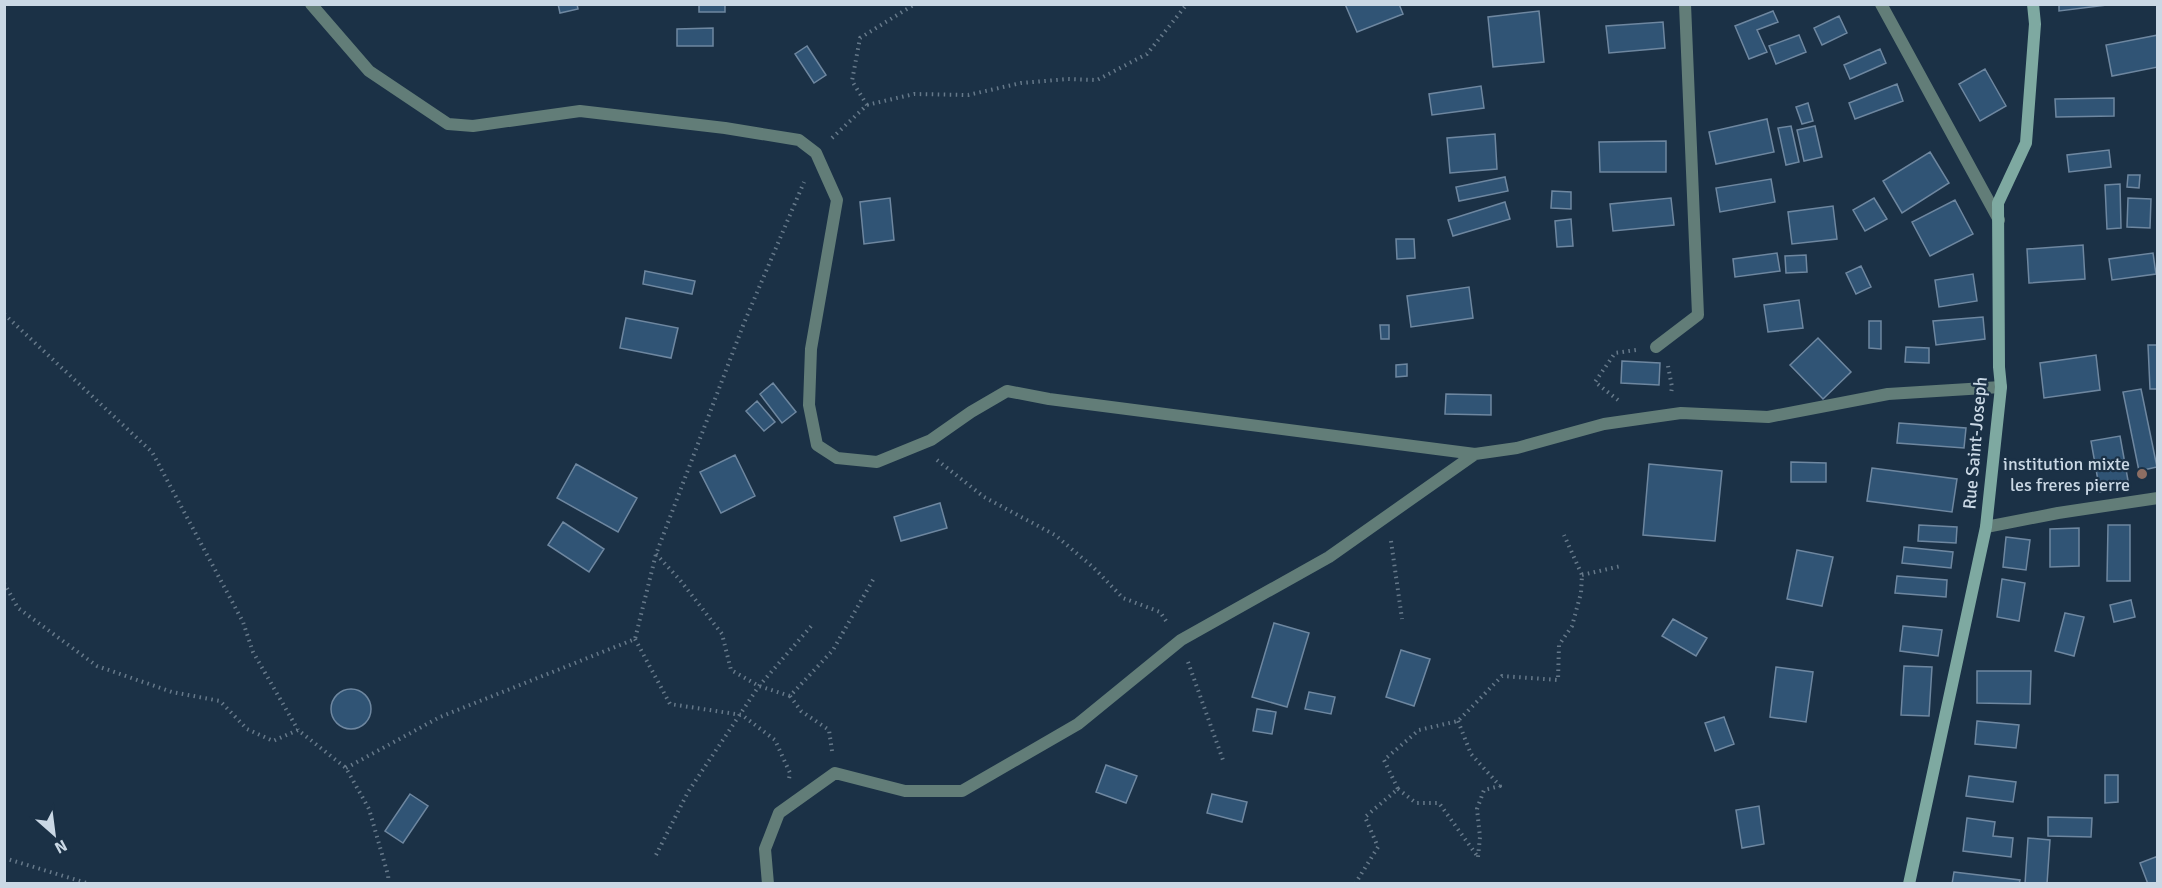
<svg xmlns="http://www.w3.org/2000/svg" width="2162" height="888" font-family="Signika,sans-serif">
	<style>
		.building { fill: #305475; stroke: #6e87a0; stroke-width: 1.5 }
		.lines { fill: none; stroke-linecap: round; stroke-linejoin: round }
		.path { stroke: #66798a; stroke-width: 4; stroke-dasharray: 1.5 4.5; stroke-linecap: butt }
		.street { stroke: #627d78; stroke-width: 12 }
		.secondary { stroke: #7ea9a1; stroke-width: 12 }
		.education-dot { fill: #8d6e63; stroke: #1b3146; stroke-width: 2 }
		.labels { text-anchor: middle; stroke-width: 4.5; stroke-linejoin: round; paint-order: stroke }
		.street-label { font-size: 18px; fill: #cad8e5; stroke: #1b3146 }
		.poi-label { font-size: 18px; fill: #cad8e5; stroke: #1b3146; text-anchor: end }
	</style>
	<rect width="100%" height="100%" fill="#1b3146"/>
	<!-- building -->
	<path class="building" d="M558 4H577L578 9 560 13Z
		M699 4H725V12H699Z
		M1345 4H1399L1403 14 1357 32Z
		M2059 4H2115L2059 11Z
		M1539 11 1544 62 1493 67 1488 17Z
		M1773 11 1778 22 1757 30 1767 52 1749 59 1735 26Z
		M1839 16 1847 33 1822 45 1814 28Z
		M1663 22 1665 48 1609 53 1606 26Z
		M713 28V46H677V29Z
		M1799 35 1806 52 1776 64 1769 46Z
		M2158 35V67L2112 76 2106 45Z
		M807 46 826 75 814 83 795 54Z
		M1880 49 1886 63 1850 79 1844 65Z
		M1985 69 2006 106 1980 121 1959 84Z
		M1897 84 1903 101 1855 119 1849 103Z
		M1481 86 1484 108 1432 115 1429 94Z
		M2114 98V116L2056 117 2055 99Z
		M1808 103 1813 121 1802 124 1796 107Z
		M1767 119 1774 152 1716 164 1709 132Z
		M1791 126 1799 162 1786 165 1778 128Z
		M1815 126 1822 157 1804 161 1797 130Z
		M1495 134 1497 169 1450 173 1447 138Z
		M1666 141V172H1600L1599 142Z
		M2109 150 2111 167 2069 172 2067 155Z
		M1930 152 1949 183 1902 213 1883 181Z
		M2128 175H2140L2139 188 2127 187Z
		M1505 177 1508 191 1459 201 1456 187Z
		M1771 179 1775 202 1720 212 1716 188Z
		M2120 184 2121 228 2107 229 2105 185Z
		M1552 191 1571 192V209L1551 208Z
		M890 198 894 240 864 244 860 202Z
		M1671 198 1674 225 1613 231 1610 204Z
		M1874 198 1887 219 1865 231 1853 210Z
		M2128 198 2151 199 2150 228 2127 227Z
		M1955 200 1973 234 1930 256 1912 222Z
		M1505 202 1510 219 1453 236 1448 220Z
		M1833 206 1837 239 1792 244 1788 212Z
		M1571 219 1573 246 1557 247 1555 221Z
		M1396 239H1414L1415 258 1397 259Z
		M2083 245 2085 279 2029 283 2027 249Z
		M1777 253 1780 271 1735 277 1733 259Z
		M2153 253 2156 274 2112 280 2109 259Z
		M1806 255 1807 272 1786 273 1785 256Z
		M1861 266 1871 287 1856 294 1846 273Z
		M645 271 695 281 692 294 643 284Z
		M1973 274 1977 301 1939 307 1935 280Z
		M1469 287 1473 318 1411 327 1407 296Z
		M1799 300 1803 328 1768 332 1764 305Z
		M1983 317 1985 339 1936 345 1933 321Z
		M626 318 678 328 671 358 620 348Z
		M1869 321H1881V349L1869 348Z
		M1380 325H1389V339H1381Z
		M1818 338 1851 372 1823 399 1790 365Z
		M2148 345H2158V389H2150Z
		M1906 347 1929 348V363L1905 362Z
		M2096 355 2100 390 2044 398 2040 363Z
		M1622 361 1660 363 1659 385 1621 383Z
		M1407 364V376L1396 377V365Z
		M773 383 796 412 782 423 760 394Z
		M2141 389 2157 467 2139 471 2123 392Z
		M1446 394 1491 395V415L1445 414Z
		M757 401 775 422 764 431 746 411Z
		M1899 423 1966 428 1964 448 1897 443Z
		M2120 436 2129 486 2100 492 2091 441Z
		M735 455 755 496 721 513 700 472Z
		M1791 462 1826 463V482H1791Z
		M576 464 637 498 618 532 557 498Z
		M1649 464 1722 471 1715 541 1643 535Z
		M1872 468 1957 479 1952 512 1867 501Z
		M940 503 947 528 901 541 894 517Z
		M563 522 604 549 589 572 548 545Z
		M1919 525 1957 527 1956 543 1918 541Z
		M2108 525H2130V581H2107Z
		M2079 528V566L2050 567V529Z
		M2006 537 2030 540 2026 570 2003 567Z
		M1904 547 1953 552 1951 568 1902 563Z
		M1797 550 1833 557 1822 606 1787 599Z
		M1897 576 1947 580 1946 597 1895 593Z
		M2002 579 2025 583 2019 621 1997 617Z
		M2131 600 2135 617 2114 622 2110 605Z
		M2065 613 2084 617 2074 656 2055 651Z
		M1673 619 1707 638 1696 656 1662 636Z
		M1274 623 1309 633 1287 707 1252 697Z
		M1903 626 1942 630 1938 656 1900 651Z
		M1401 650 1430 659 1414 706 1386 697Z
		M1904 666 1932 667 1929 716 1901 715Z
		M1776 667 1813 672 1806 722 1770 717Z
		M1977 671H2031L2030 704 1977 703Z
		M331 709a20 20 0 1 1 40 0a20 20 0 1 1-40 0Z
		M1309 692 1335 697 1331 714 1305 709Z
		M1257 709 1276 712 1272 734 1253 731Z
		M1724 717 1734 744 1715 751 1705 723Z
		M1977 721 2019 725 2016 748 1975 744Z
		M1106 765 1137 776 1126 803 1096 792Z
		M2105 775H2118V802L2105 803Z
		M1969 776 2016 782 2013 802 1966 796Z
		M410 794 428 806 403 843 385 831Z
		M1212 794 1247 802 1242 822 1207 813Z
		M1759 806 1764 844 1742 848 1736 810Z
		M2048 817 2092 818 2091 837 2048 836Z
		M1967 818 1995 822 1993 836 2013 838 2011 857 1963 851Z
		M2028 838 2050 840 2047 884H2025Z
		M2158 856V884H2148L2140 863Z
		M1954 872 2020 880 2019 884H1952Z"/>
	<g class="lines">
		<!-- path -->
		<path class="path" d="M867 105 914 94 968 95 1021 83 1068 79 1097 80 1147 54 1187 4
			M832 138 867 105 852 81 860 38 915 4
			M4 314 152 452 243 622 253 652 298 730
			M1668 366 1672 387 1671 394
			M1618 400 1595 382 1615 353 1636 350
			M937 460 984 497 1055 535 1094 568 1123 598 1160 612 1168 624
			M1391 541 1402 619
			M656 554 680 580 722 634 731 670 759 686 790 696
			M1582 575 1621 566
			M4 583 18 608 97 666 172 692 220 701 247 729 273 741 298 730 346 768 369 809 388 875 389 884
			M635 639 670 704 742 715 775 740 790 773 789 779
			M1188 662 1223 760
			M1458 721 1471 754 1500 786 1484 790 1477 809 1480 837 1478 857
			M832 751 829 730 801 711 790 696 833 650 874 578
			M346 768 440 717 635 639 656 554 744 323 804 182
			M1398 789 1416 803H1439L1478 857
			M656 855 688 792 759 686 813 624
			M4 858 90 884
			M1355 884 1378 847 1365 817 1398 789 1384 760 1419 730 1458 721 1502 676 1558 680 1559 645 1572 626 1581 593 1582 575 1564 535"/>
		<!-- street -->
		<path class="street" d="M311 4 369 71 448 124 473 126 580 111 725 128 799 140 816 153 837 200 811 349 809 405 817 445 837 458 877 462 931 440 971 412 1007 391 1049 399 1475 454 1517 448 1604 424 1681 413 1768 417 1888 394 2001 387
			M1881 4 1999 220
			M1656 347 1698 315 1685 4
			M1986 527 2058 513 2158 498
			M768 884 765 849 779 813 835 773 905 791H962L1078 724 1181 640 1329 557 1475 454"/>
		<!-- secondary -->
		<path class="secondary" d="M1909 884 1986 527 2001 387 1999 367 1998 203 2026 143 2035 24 2033 4"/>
	</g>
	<!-- markers -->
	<circle class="education-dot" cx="2142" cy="474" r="6"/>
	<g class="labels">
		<!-- street labels -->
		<g class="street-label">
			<text transform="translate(1975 443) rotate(-85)" y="6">Rue Saint-Joseph</text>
		</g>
		<!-- poi labels -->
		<g class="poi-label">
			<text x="2130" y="470">institution mixte<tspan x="2130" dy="21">les freres pierre</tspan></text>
		</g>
	</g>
	<!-- border -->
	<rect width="2162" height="888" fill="none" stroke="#cad8e5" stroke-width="12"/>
	<!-- north arrow -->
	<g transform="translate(54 834) rotate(152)" stroke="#1b3146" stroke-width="4.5" paint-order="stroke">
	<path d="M0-4.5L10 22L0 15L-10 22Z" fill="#cad8e5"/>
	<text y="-9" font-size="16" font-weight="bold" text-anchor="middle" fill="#cad8e5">N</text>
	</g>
</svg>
